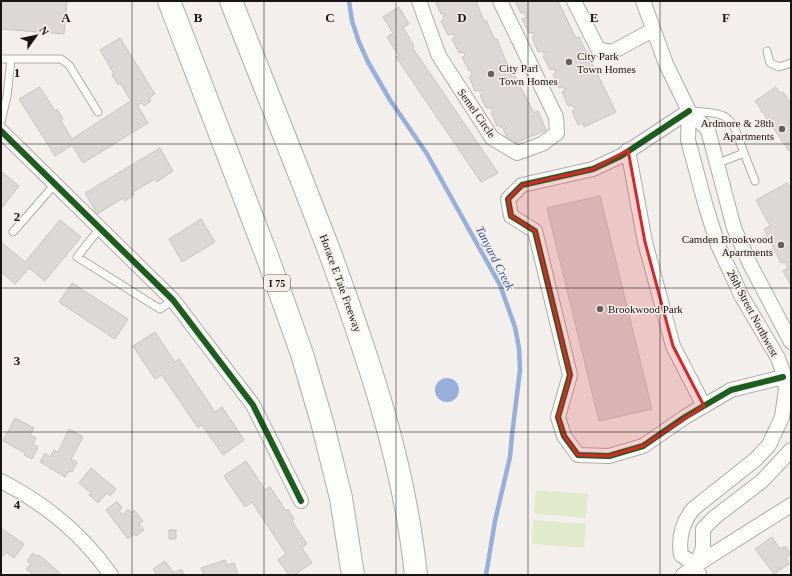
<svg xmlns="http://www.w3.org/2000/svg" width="792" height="576" font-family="'Times New Roman',serif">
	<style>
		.green { fill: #e1ebcb }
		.water { fill: #98afd9 }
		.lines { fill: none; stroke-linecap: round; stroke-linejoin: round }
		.stream { stroke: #98afd9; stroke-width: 4.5 }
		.building { fill: #dbd8d7; stroke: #c7c4c2 }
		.lane-casing { stroke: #afacaa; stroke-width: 9 }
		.street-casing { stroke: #afacaa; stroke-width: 16 }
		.highway-casing { stroke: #afacaa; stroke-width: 24 }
		.lane { stroke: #fdfdfc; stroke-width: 7 }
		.street { stroke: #fdfdfc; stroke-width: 14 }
		.highway { stroke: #fdfdfc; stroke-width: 22 }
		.cycleway-casing { stroke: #f5eeea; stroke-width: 8 }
		.cycleway { stroke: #1b5e20; stroke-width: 6 }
		.marked { fill: #d62828; fill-opacity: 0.2; stroke: #d62828; stroke-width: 3; stroke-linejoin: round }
		.grid { fill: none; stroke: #171413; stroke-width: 1; stroke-opacity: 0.55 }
		.poi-dot { fill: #64615f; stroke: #f5eeea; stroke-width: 1.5 }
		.labels { text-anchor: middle; stroke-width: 3; stroke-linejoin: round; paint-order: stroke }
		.shield { fill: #f5eeea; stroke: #5a5554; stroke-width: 1 }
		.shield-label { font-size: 10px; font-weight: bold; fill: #171413 }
		.poi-label { font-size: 11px; fill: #171413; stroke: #f5eeea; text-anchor: start }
		.street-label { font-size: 11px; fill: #171413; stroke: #f5eeea }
		.water-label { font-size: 12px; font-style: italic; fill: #2b549f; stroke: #f5eeea }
		.grid-label { font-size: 13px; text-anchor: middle; font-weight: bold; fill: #171413; stroke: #f5eeea; stroke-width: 3; stroke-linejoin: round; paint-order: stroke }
	</style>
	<rect width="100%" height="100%" fill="#f2efed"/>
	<!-- green -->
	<path class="green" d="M536 490 588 494 586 518 534 514Z
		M533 520 586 524 584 548 532 544Z"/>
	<!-- water -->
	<path class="water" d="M435 390a12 12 0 1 1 24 0a12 12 0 1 1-24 0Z"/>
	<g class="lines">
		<!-- stream -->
		<path class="stream" d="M349 1 352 21 359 42 368 62 390 100 427 154 500 285 515 327 519 348 520 370 512 435 510 457 495 521 486 575"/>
	</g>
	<!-- building -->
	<path class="building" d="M1 1H67L64 34 1 29Z
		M435 1H476L484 21 486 20 495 40 497 39 512 77 515 76 534 113 538 111 546 130 513 144 512 141 509 142 503 129 506 128 505 126 501 128 500 125 497 126 491 112 493 111 492 108H486L480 95 483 93 482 91H475L469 77 472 75 471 73 472 72 471 70 469 71 462 57 465 56 464 53 462 52 459 53 452 39 455 38 454 34 448 35 441 21 444 19 443 16 445 15 444 13 441 14Z
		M515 1H558L576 38 579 37 616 112 584 127 582 123 578 125 572 111 576 109 574 107H573L572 105 568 106 562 92 565 90 564 88 562 87 559 88 553 74 556 73 555 70 553 69 550 70 543 56 546 54 545 52 543 53 542 50 538 52 532 37 535 35 534 33H529L522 19 526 18 525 13 524 12 521 13Z
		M399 7 409 24 403 27 414 46 412 47 498 173 481 182 396 57 399 56 387 37 393 33 383 17Z
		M120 38 155 94 149 98 151 101 144 106 142 103 137 105 148 123 83 163 72 145 55 156 19 99 40 87 55 111 57 109 63 119 61 121 72 139 131 101 120 83 118 85 112 75 114 74 100 50Z
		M776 87 780 93 783 92 791 104 790 106 791 108V150L789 151 755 101Z
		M160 148 173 171 157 182 155 179 133 192 134 195 125 201 123 198 97 214 85 193Z
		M1 171 19 186 1 209Z
		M787 183 791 189V285L783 271 788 268 785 262 781 263 764 229 770 226 756 200Z
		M600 196 652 409 599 421 547 208Z
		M201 219 215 242 182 262 169 239Z
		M60 220 81 237 45 281 29 268 15 284 1 272V242L25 262Z
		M72 283 128 319 115 339 59 302Z
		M155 332 175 362 179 359 215 412 222 407 244 440 223 455 202 425 198 428 162 375 155 379 133 346Z
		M15 418 34 428 30 435 36 438 33 444 38 447 32 459 24 455 25 453 3 441Z
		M69 429 83 437 71 459 77 462 72 472 69 471 65 477 40 462 45 453 50 457 54 450 58 452Z
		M246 461 265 490 270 487 286 511 288 509 294 519 292 521 307 544 302 548 312 563 294 575H289L278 560 286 554 252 502 245 507 224 476Z
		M91 468 116 489 110 496 107 493 98 503 89 495 91 493 79 483Z
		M117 501 122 508 119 510 122 515 128 509 131 513 134 510 143 521 139 524 144 530 136 536 134 534 128 539 106 510Z
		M1 528 24 544 14 558 6 552 3 556 1 554Z
		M169 530H176V539H169Z
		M772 537 780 549 785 546 791 554 786 558 789 564 774 574 755 549Z
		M33 553 37 556 39 555 60 573 58 575H33L26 569 31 564 27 561Z
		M225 560 227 565 234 563 238 575H204L201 568Z
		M165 561 174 573 181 569 185 575H157L153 569Z"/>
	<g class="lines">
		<!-- lane casing -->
		<g class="lane-casing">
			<path id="lane" d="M767 51 770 63 779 67 791 63
				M1 59H61L69 65 98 112
				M691 111C732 114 730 114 744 153L716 164
				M1 122 7 96 11 59
				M744 153 755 181
				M100 228 77 257 160 309 173 300
				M13 232 56 183"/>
		</g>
		<!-- street casing -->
		<g class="street-casing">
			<path id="street" d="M419 1 439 56 492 138 517 153 542 144 557 133 556 117 500 1
				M574 1 598 49 612 52 653 30
				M643 1 666 64 689 111 708 130 734 228 750 264 791 342
				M689 111 621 156 593 169 522 185 508 199 511 216 535 231 570 375 558 417 564 436 578 455 609 456 643 446 685 417 731 390 783 377
				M689 111 688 140 706 207 718 245 742 297 778 358 783 372 786 389 782 417 769 445 756 459 693 509C682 523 678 537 681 555L696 565
				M1 131 173 300 253 405 301 501
				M628 150 645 242 673 346 704 406
				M1 481C44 503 83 535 111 575
				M683 575 696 565 791 505
				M699 575 696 565 703 548V529L715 517 762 481 791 450"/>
		</g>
		<!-- highway casing -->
		<g class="highway-casing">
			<path id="highway" d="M169 1 267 256 302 354 322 422 341 498 353 575
				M231 1C264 85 298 169 330 253 369 360 404 461 416 575"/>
		</g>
		<!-- lane -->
		<use href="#lane" class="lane"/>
		<!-- street -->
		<use href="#street" class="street"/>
		<!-- highway -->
		<use href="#highway" class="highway"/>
		<!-- cycleway casing -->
		<g class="cycleway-casing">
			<path id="cycleway" d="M689 111 621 156 593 169 522 185 508 199 511 216 535 231 570 375 558 417 564 436 578 455 609 456 643 446 685 417 731 390 783 377
				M1 131 173 300 253 405 301 501"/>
		</g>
		<!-- cycleway -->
		<use href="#cycleway" class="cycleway"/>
	</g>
	<!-- marked area -->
	<path class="marked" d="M628 150 645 242 673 346 704 406 643 446 609 456 578 455 564 436 558 417 570 375 535 231 511 216 508 199 522 185 593 169Z"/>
	<!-- grid -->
	<path class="grid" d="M132 1V575M264 1V575M396 1V575M528 1V575M660 1V575M1 144H791M1 288H791M1 432H791"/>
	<!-- markers -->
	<g class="poi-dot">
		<circle cx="569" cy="62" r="4"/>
		<circle cx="491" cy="74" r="4"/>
		<circle cx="782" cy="129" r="4"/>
		<circle cx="781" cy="245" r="4"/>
		<circle cx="600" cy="309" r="4"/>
	</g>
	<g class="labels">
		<!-- shield labels -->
		<rect class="shield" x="264" y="275" width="26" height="16" rx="3"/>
		<g class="shield-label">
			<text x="277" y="287">I 75</text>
		</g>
		<!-- poi labels -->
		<g class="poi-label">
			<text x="577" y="60">City Park<tspan x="577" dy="13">Town Homes</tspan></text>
			<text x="499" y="72">City Parl<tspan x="499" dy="13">Town Homes</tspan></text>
			<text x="774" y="127" text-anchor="end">Ardmore &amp; 28th<tspan x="774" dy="13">Apartments</tspan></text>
			<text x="773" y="243" text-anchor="end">Camden Brookwood<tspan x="773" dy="13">Apartments</tspan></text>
			<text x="608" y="313">Brookwood Park</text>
		</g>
		<!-- street labels -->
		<g class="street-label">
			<text transform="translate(477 113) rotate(55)" y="4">Semel Circle</text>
			<text transform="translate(341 283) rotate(70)" y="4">Horace E Tate Freeway</text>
			<text transform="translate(753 313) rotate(62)" y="4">26th Street Northwest</text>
		</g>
		<!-- water labels -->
		<g class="water-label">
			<text transform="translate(495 258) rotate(63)" y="4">Tanyard Creek</text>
		</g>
	</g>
	<g class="grid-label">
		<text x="66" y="22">A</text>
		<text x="198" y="22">B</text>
		<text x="330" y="22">C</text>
		<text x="462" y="22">D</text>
		<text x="594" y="22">E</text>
		<text x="726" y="22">F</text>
		<text x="17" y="77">1</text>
		<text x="17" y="221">2</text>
		<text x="17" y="365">3</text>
		<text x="17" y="509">4</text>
	</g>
	<!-- border -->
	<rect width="792" height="576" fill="none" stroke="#171413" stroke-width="4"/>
	<!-- north arrow -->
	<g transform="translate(36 36) rotate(57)" stroke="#f5eeea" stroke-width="3" paint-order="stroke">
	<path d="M0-3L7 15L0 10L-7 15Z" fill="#171413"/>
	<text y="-6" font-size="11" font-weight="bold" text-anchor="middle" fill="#171413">N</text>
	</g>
</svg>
